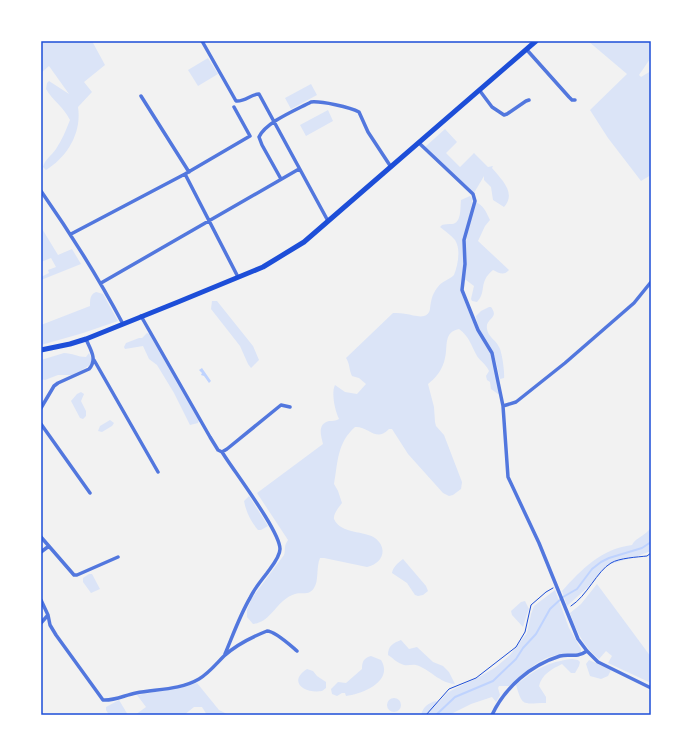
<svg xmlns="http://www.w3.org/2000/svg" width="692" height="756" font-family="'Open Sans',sans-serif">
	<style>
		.green { fill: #dbe4f7 }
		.water { fill: #bfd3fe }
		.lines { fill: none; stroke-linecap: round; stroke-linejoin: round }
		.stream { stroke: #bfd3fe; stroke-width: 2 }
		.path { stroke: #1d4ed8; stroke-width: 1 }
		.minor { stroke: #5277de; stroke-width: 3.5 }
		.secondary { stroke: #1d4ed8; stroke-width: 5 }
		.neatline { fill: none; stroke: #1d4ed8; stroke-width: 1.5 }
	</style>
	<rect width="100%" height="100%" fill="#f2f2f2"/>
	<!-- green -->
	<path class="green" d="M41 41H92L105 65 84 82 92 92 78 107C82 133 67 157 46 170L43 167C45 159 51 156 56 149 62 140 66 130 70 120 63 106 53 101 46 89L47 83 49 81 69 94 49 66 41 73Z
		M588 41H651V54L650 59 639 75 641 77 651 71V175L641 181 608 138 590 110 627 74Z
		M208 58 218 74 198 86 188 70Z
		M311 84 317 95 291 109 285 98Z
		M328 110 333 121 306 136 300 125Z
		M445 129 457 142 446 153 460 167 474 153 488 167 493 166 492 168C501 179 517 193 504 207L493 200 491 187 484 180V176L474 193 425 147Z
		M470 196 473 199 466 230 464 264 461 289 477 329 491 353 500 393 498 394 491 389 490 382 487 380 486 376 489 371C486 364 480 361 477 356 471 345 469 336 459 329 443 332 448 347 445 358 443 369 436 378 428 384L434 407 435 422 436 426 444 435 462 482 461 489 453 495 449 496 443 493 408 454 392 429H389C376 443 369 426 355 427 337 443 338 462 334 484L338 491 342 503C339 507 333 514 334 519 340 534 366 531 375 538 389 549 382 564 367 567L324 558H320C316 567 319 581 314 588 309 596 302 592 295 594 276 600 272 622 253 624L247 617V610L252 598 284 555C286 550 283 547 288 540L257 493 323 444C321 436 317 424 329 421 333 421 335 421 339 419 335 411 331 393 335 385L345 392 357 394 366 384 359 378 352 376C349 370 350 364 346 358L393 313C398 313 402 313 406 314 414 315 428 321 430 309 431 300 432 295 437 288 443 280 449 280 454 275 458 265 461 249 455 240 451 235 445 231 440 227L442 225C445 224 448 224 452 224 462 223 460 207 461 200Z
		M475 202C484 205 486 212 490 220L485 226 478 241 509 270C504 276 499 273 493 270 478 282 487 292 477 302L472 301 471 299 474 286 466 280H464L466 241Z
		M41 227 58 255 72 249 81 264 41 280V277L49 273 48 270 56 267 51 258 41 262Z
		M96 292 103 294 118 321 83 333 41 345V325L90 306C90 300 90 294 96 292Z
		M212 301H217L253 346 259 360 251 368 248 364 240 346 211 309Z
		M489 307H491C500 319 485 318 487 329 488 337 496 340 499 347 502 351 505 374 504 378L500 379C498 370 496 359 492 351 486 339 477 330 476 316L481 311Z
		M147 333 150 334 199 420 198 423 190 425 174 393 157 365 149 359 143 346 125 349 124 347 126 343 139 338H142Z
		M64 353C72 353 78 357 86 357L89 353 93 363 82 370 72 375H58L45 380 41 379V360Z
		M81 392 84 394 81 401 86 411V416L83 419 80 418 71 401 77 394Z
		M110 420 114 423 112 426 102 432 98 431 100 426Z
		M249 496 268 526 261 530H258C251 522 246 512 244 501Z
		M651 527V551L638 556 607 565 588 587 567 606 562 591C582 569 601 549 632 545 636 537 646 536 651 527Z
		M403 559 426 586 428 591 423 595 418 596 415 595 407 583 392 573C393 567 398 563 403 559Z
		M89 574H92L100 589 91 593 83 582V578Z
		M597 584 651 657V683L608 663 612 656 606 651 599 659C584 647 576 631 570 613L581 604Z
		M555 590 569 628 581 649V652L578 655C572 655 565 655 558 655 539 657 524 674 510 686H499L498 688 500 695 496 702 492 697 471 704 449 715H421C423 707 428 703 436 701L438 703 447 693 454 689 481 676 496 667 510 655 527 633 531 614 534 606Z
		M525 601 529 609 527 614 523 627 512 615 511 611 521 602Z
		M401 640 409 649 417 647 433 662 443 666 449 672 455 684C439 683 430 669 416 665 412 664 408 666 404 665 397 663 393 658 388 655 388 646 393 643 401 640Z
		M371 656 381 660C394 681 363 694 346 696L345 693H342L337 696 332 694 331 689 338 682 346 683 362 669C362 661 364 658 371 656Z
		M572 659 578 660 580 662 579 666 575 673H571L562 664C552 669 542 674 539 686L546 697V703C523 703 523 708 516 685 536 669 547 662 572 659Z
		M589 660 611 670 608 676 601 679 590 676 586 664Z
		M307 669 313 671 317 676 326 682V688L322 691C305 694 287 682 307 669Z
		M197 683 219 710 229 715H207L202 707H194L184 715H135L146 707 137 695 167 690Z
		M387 705a7 7 0 1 1 14 0a7 7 0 1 1-14 0Z
		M119 700 128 715H109L106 710V707Z"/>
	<!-- water -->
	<path class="water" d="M202 368 211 381 209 383 204 376 201 375 202 373 199 370Z"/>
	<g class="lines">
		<!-- stream -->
		<path class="stream" d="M436 715 455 697 493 681 516 659 523 648 536 634 550 609 563 597 577 589 592 569 601 562 609 558 642 548 651 542"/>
		<!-- path -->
		<path class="path" d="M571 606C587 596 597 571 611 563 619 558 638 557 647 556L651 553
			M426 715 449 689 476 678 516 647 525 632 531 605 546 592 553 588"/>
		<!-- minor -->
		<path class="minor" d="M202 41 236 101C245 102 251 94 259 94L328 221
			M527 50 569 97 572 100H575
			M480 91 492 107 504 115 507 114 526 101 529 100
			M141 96 189 172
			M419 143 473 194 475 201 464 240 465 264 462 290 478 330 492 353 503 406 508 477 539 543 578 639 587 651 598 662 651 688
			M185 174 238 277
			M281 179 262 145 259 137C266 122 296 110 311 102 321 101 350 107 359 112L368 132 391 167
			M41 191C71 234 98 277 123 324
			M71 234 185 174 250 136 234 107
			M101 283 299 169
			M141 316 210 437 218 450 222 452 227 449 281 405 290 407
			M94 360 158 472
			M503 406 516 402 565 363 634 303 651 282
			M41 408 54 386 58 383 89 369C98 359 90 349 86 339
			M41 424 90 493
			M222 452C233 470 280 531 280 549 280 557 272 566 267 573 261 581 254 589 250 598 240 615 233 635 225 654
			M41 537 74 575H77L118 557
			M41 552 49 546
			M41 600 48 615 50 625 56 635 103 700C114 701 125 695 136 693 157 689 180 690 199 679 209 673 216 664 224 656 236 645 252 637 267 631 275 631 290 645 297 651
			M41 623 48 615
			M492 715C505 687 531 665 560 656 571 653 575 659 587 651"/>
		<!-- secondary -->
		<path class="secondary" d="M41 350 70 344 86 339 178 302 263 267 304 242 536 41"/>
	</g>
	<!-- border -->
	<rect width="692" height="756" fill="none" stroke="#ffffff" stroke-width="84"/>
	<rect x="42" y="42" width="608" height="672" class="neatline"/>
</svg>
